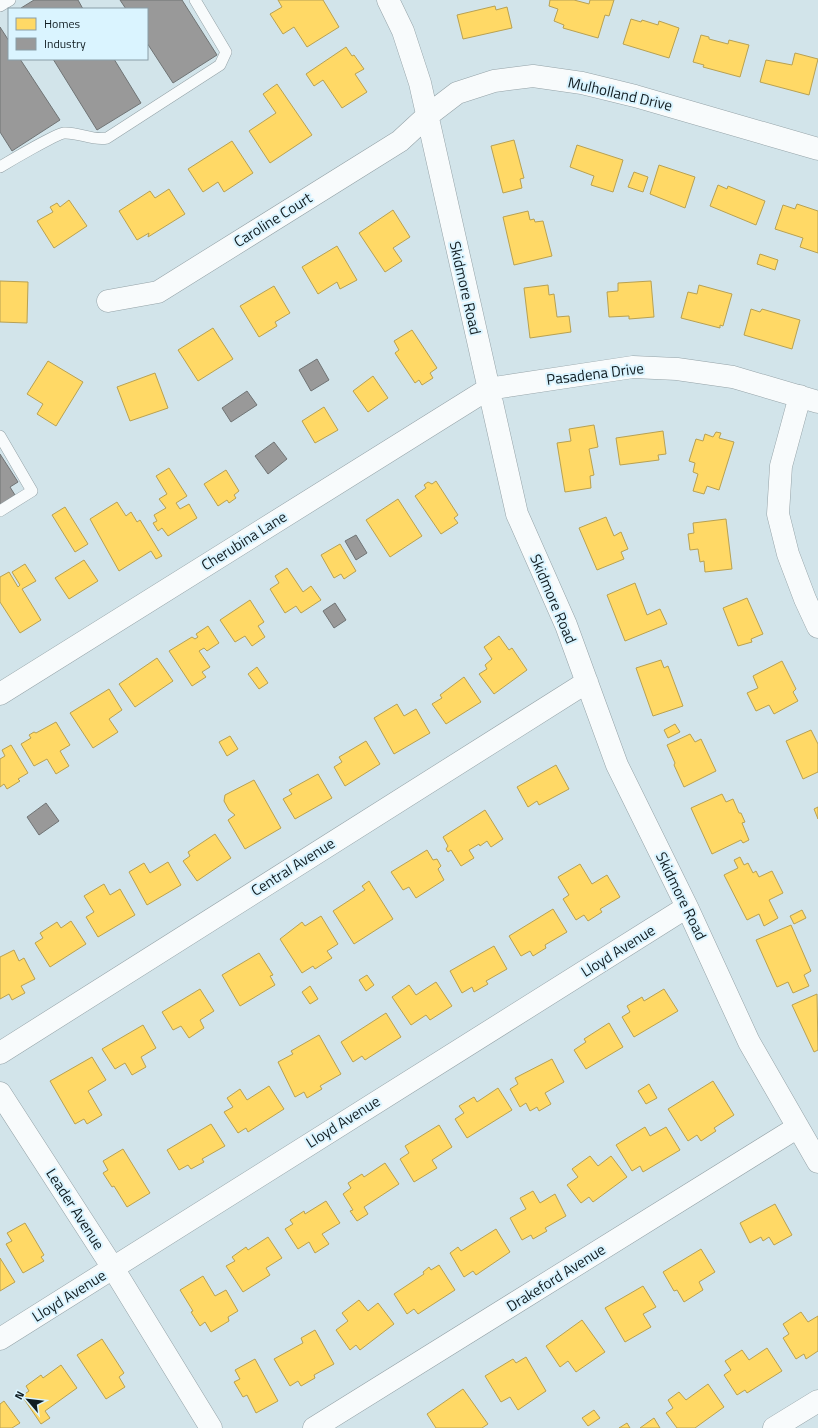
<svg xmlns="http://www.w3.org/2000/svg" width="818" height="1428" font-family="'Titillium Web',sans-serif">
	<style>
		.homes { fill: #ffd966; stroke: #b8a152 }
		.industry { fill: #999; stroke: #707475 }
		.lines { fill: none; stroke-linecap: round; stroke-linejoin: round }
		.service-casing { stroke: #94a2a7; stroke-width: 12 }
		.minor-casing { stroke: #94a2a7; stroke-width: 23 }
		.service { stroke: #f8fbfc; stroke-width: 11 }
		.minor { stroke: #f8fbfc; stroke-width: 22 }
		.labels { text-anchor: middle; stroke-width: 4; stroke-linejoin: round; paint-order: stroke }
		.street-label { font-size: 15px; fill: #111d22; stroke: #daf4ff }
	</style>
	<rect width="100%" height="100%" fill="#d2e4ea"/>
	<!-- homes -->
	<path class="homes" d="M278 0H323L339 27 307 47 294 27 283 34 270 14 282 7Z
		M550 0H574L589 4 590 0H614L609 16 605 15 598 38 563 28 564 25 554 21 558 9 549 6Z
		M495 6 496 10 507 7 512 28 463 39 457 15Z
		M631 19 641 22 642 20 658 25 659 21 679 28 669 58 623 44Z
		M701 35 709 37V39L728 44 729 40 749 45 740 77 703 67 704 65 693 62Z
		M346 47 352 56 354 55 364 69 355 74 367 92 342 108 323 80 314 86 306 74Z
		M795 53 818 59 809 95 760 82 766 60 792 65Z
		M277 84 312 135 270 163 249 131 276 113 263 94Z
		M514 140 524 178 520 179 522 188 503 193 491 146Z
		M232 141 253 173 224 192 218 182 203 192 188 169Z
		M577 145 623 160 613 192 591 185 594 176 570 167Z
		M659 165 695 177 685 208 650 194Z
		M634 172 648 177 643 192 628 187Z
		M718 185 727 189 728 186 765 201 756 225 710 206Z
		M169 189 185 214 148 237 149 233 137 240 119 211 150 191 155 198Z
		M69 200 87 226 54 248 37 221 53 212 50 207 57 203 60 207Z
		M797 204 818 211V253L800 247 803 238 775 229 783 205 795 209Z
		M393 210 410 237 393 248 402 261 385 272 359 233Z
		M528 211 530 220 534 219 535 222 543 221 552 256 514 265 503 217Z
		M337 246 357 280 340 289 337 282 318 294 302 267Z
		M760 254 778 260 775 270 757 264Z
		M0 281 28 282 27 323 0 322Z
		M651 281 654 317 629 319V316L609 317 607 292 618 291V283Z
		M548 285 549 295 554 294 557 317 569 316 571 332 530 338 524 288Z
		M699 285 732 294 723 326 720 325V328L681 318 688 292 697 294Z
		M274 286 290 313 275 322 277 326 259 337 240 306Z
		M751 309 760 312 762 309 800 320 792 349 744 335Z
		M213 328 233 359 198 381 178 350Z
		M412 330 437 368 430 373 433 378 422 385 419 380 415 383 395 353 399 350 394 341Z
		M48 361 83 382 56 426 37 414 43 404 27 394Z
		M155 373 168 408 130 421 117 387Z
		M373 376 388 398 368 412 353 391Z
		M324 407 338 430 315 443 302 421Z
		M594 425 598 447 589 449 594 475 590 476 591 488 565 492 557 443 571 441 569 429Z
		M663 431 666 454 658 455 659 460 620 465 616 438Z
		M716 432 721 433 719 438 734 442 719 490 707 486 704 494 693 491 698 474 693 472 695 463 689 461 696 439 703 441 705 434 713 437Z
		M169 468 187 496 176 503 180 509 189 504 197 518 168 536 162 528 158 531 153 523 157 521 154 515 166 508 159 499 167 494 156 476Z
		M226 470 239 491 234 495 236 498 229 503 227 500 218 506 204 484Z
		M436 481 458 515 454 518 458 523 441 534 415 496 426 488 424 485 428 482 432 484Z
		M398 499 422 536 390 557 366 520Z
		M117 502 126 516 131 512 137 522 140 520 162 556 156 559 151 551 119 571 90 519Z
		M65 507 88 544 75 552 52 515Z
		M606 517 614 536 621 532 628 549 621 552 624 559 597 570 579 528Z
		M726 519 732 569 705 572 704 561 700 562 698 549 690 550 688 534 694 533 693 523Z
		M340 544 356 571 344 579 341 574 334 578 321 555Z
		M84 560 98 581 69 599 55 578Z
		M25 564 36 581 22 589 41 620 20 633 0 602V577L9 572 18 587 20 585 12 572Z
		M287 568 303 592 311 586 321 600 301 613 296 606 285 613 270 589 279 583 275 576Z
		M635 583 647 615 660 609 667 624 625 641 607 595Z
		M747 598 763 634 751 639 752 642 738 646 723 608Z
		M250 600 264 622 258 626 265 637 252 646 245 636 235 642 220 620Z
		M208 626 219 643 207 651 204 648 199 651 210 667 202 672 206 677 192 686 169 651 192 637 195 639 198 637 196 634Z
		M499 636 509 650 512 648 527 670 494 694 479 674 487 669 485 665 492 659 484 647Z
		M157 658 173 681 135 707 119 684Z
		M661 660 664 668 668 666 683 706 653 716 636 668Z
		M782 661 796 689 793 692 798 701 774 714 769 705 756 711 747 693 758 688 753 676Z
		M257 667 268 683 259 689 248 674Z
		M464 677 481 702 446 724 432 704 442 698 440 695Z
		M109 689 122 710 109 719 118 732 93 748 70 713Z
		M397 704 404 716 416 709 430 733 394 754 374 718Z
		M56 722 70 745 60 751 69 766 56 774 47 759 34 766 21 744 31 738 29 735 34 732 36 733Z
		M675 724 680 732 668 738 664 730Z
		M811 730 818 744V772L803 779 786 741Z
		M690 734 695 742 701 739 716 771 684 787 674 765 675 763 667 745Z
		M230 736 238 749 227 756 219 742Z
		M366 741 380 764 345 786 334 767 342 762 339 757Z
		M11 745 28 773 18 779 20 781 7 789 4 784 0 787V759L5 756 2 750Z
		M556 765 569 789 539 805 537 801 528 807 517 787Z
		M318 774 332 798 295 819 283 799 292 794 289 790Z
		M254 780 281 828 245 849 228 820 235 815 229 810 224 801 225 795Z
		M722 794 726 802 733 799 739 813H741L745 822 742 823 749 840 743 843 741 840 712 854 691 808Z
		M818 807V819L814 809Z
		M485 810 503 839 491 847 487 841 480 846 479 844 469 850 474 858 461 866 451 850 448 852 446 849 448 846 443 837Z
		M215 834 231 858 197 881 183 861 190 856 188 852Z
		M427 850 433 860 437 859 441 866 438 869 444 880 416 898 409 887 403 890 391 872Z
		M740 857 744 865 748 863 753 873 756 871 759 877 772 871 783 893 769 900 778 918 764 926 759 914 747 920 724 875 738 868 734 860Z
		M168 862 181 885 147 905 129 872 144 863 150 873Z
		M580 864 592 884 607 875 620 897 600 909 602 912 588 921 584 915 576 920 563 899 569 895 558 877Z
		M369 881 393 919 354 944 333 911 365 890 362 886Z
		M104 884 110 895 120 889 135 915 98 937 86 917 94 912 84 896Z
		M553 909 567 932 545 945 546 948 533 956 530 951 521 956 509 936Z
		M802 910 806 918 794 924 790 916Z
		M321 916 338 944 327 951 332 958 315 969 313 966 302 973 280 939 302 922 305 926Z
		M71 921 86 944 50 967 35 943 43 938 40 933 57 922 61 928Z
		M791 925 811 971 804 975 809 986 793 993 788 982 777 987 756 940Z
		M494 946 507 969 486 981 488 984 474 992 472 987 462 993 450 971Z
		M14 950 19 961 24 958 35 979 21 986 25 993 12 1000 9 994 0 999V957Z
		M259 953 273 975 270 976 275 985 240 1006 222 975Z
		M367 975 374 985 366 991 359 980Z
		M436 982 452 1006 430 1020 426 1015 411 1025 392 997 409 985 416 995Z
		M310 986 318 999 310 1004 302 992Z
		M200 989 214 1011 200 1020 204 1028 189 1038 181 1026 173 1030 162 1012Z
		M664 989 678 1011 634 1037 622 1017 630 1012 627 1006 642 997 644 1001Z
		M817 994 818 1050 814 1052 792 1005Z
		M386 1013 401 1037 365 1060 362 1056 353 1062 341 1042Z
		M609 1023 623 1047 586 1069 574 1050 586 1042 584 1039Z
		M143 1025 156 1048 141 1057 146 1067 132 1075 125 1063 115 1069 102 1049Z
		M319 1035 341 1074 320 1086 322 1089 307 1098 304 1092 295 1097 278 1062 293 1054 291 1051Z
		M92 1057 106 1080 88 1091 102 1115 87 1124 84 1119 75 1124 50 1081Z
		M552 1059 564 1082 545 1093 551 1104 539 1111 537 1107 530 1111 526 1103 520 1107 510 1089 518 1084 515 1078Z
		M713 1081 734 1115 714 1128 716 1131 701 1141 697 1135 688 1141 668 1109Z
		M649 1084 657 1098 646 1104 638 1091Z
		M269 1086 284 1109 248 1132 246 1128 238 1133 224 1112 233 1107 227 1098 240 1089 247 1100Z
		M498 1088 512 1110 467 1138 455 1119 464 1113 459 1106 474 1097 477 1102Z
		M211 1124 225 1146 202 1159 204 1162 191 1169 188 1165 179 1170 167 1150Z
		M439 1125 452 1147 432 1160 437 1168 414 1182 400 1159 409 1153 405 1146Z
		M645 1127 650 1136 666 1127 680 1150 643 1172 640 1166 632 1171 616 1145Z
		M123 1149 150 1193 127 1207 114 1186 112 1187 103 1173 108 1170 103 1161Z
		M590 1156 598 1166 611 1156 627 1177 593 1202 589 1197 581 1203 567 1185 578 1177 572 1169Z
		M385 1163 399 1184 364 1207 368 1214 357 1221 350 1211 353 1210 343 1194 351 1188 348 1183 362 1174 364 1177Z
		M533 1191 540 1203 555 1194 566 1216 545 1228 547 1231 533 1239 531 1235 522 1240 510 1218 526 1209 520 1198Z
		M326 1201 340 1223 322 1234 329 1244 315 1253 309 1242 298 1249 285 1229 293 1224 290 1220 304 1211 305 1214Z
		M775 1204 792 1235 774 1245 769 1237 763 1241 761 1237 750 1243 740 1223Z
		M25 1223 44 1255 41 1257 44 1261 23 1273 6 1244 12 1241 7 1233Z
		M496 1229 510 1252 476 1275 473 1271 464 1277 450 1253 458 1247 461 1251Z
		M268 1237 282 1258 266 1268 270 1275 243 1292 226 1266 235 1261 232 1257 246 1247 248 1250Z
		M701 1249 715 1272 699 1282 703 1290 684 1302 677 1290 674 1291 663 1272Z
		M0 1258 15 1282 0 1291Z
		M439 1265 455 1290 418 1314 414 1309 407 1314 394 1294 424 1274 423 1272 429 1267 431 1270Z
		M203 1276 215 1296 226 1290 238 1311 228 1317 229 1321 211 1332 205 1322 200 1326 191 1312 193 1311 180 1290Z
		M643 1286 656 1307 643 1314 651 1327 625 1342 605 1308Z
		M359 1300 368 1311 378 1303 394 1324 360 1350 356 1345 350 1350 336 1330 348 1321 342 1313Z
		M801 1312 808 1322 818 1316V1351L806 1359 804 1354 796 1359 783 1338 789 1334 783 1324Z
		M582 1320 605 1352 576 1372 568 1361 560 1367 546 1346Z
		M315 1330 334 1364 314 1375 315 1378 301 1386 298 1381 290 1386 274 1359 303 1343 301 1338Z
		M102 1339 124 1373 119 1377 125 1387 106 1399 77 1355Z
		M767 1348 782 1371 747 1393 745 1390 737 1395 724 1375 731 1370 725 1361 742 1350 749 1360Z
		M526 1357 546 1391 518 1410 510 1397 501 1402 485 1376 513 1359 516 1363Z
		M255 1359 278 1401 256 1413 247 1395 243 1397 234 1382 240 1379 235 1370Z
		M61 1365 77 1388 45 1411 50 1418 41 1424 22 1396 29 1391 26 1386 41 1375 43 1378Z
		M708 1384 724 1407 695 1428H677L666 1413 673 1408 668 1400 679 1392 686 1400Z
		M463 1389 488 1424 482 1428H436L427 1414Z
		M4 1401 20 1423 12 1428H0V1404Z
		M594 1410 600 1418 588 1426 582 1418Z
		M654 1418 660 1428H640Z
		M627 1423 630 1428H619Z"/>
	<!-- industry -->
	<path class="industry" d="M34 0H78L83 9H22L21 8Z
		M120 0H182L217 55 173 83 147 43V9H126Z
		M0 27 9 41V59H20L60 120 12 151 0 132Z
		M53 59H114L141 103 97 130Z
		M317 359 329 380 311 391 299 370Z
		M247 391 257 405 231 422 222 408Z
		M274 442 287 459 268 474 255 456Z
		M0 454 18 482 10 487 15 495 0 505Z
		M356 535 367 553 356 560 345 541Z
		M335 603 346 620 334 628 323 611Z
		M46 803 59 821 39 835 27 817Z"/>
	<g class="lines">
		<!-- service casing -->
		<g class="service-casing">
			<path id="service" d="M0 6 10 0
				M0 167C10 161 56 134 64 133 79 132 92 141 107 138L220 65 226 52 195 0
				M0 436 32 491 0 511"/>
		</g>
		<!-- minor casing -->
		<g class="minor-casing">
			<path id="minor" d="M388 0 403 31 420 83 517 514 566 625 617 765 687 907 749 1042 818 1162
				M108 301 158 292 400 141 427 116 457 93 494 81 533 76 582 83 635 96 818 149
				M800 396 781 466 778 514 788 554 805 599 818 627
				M0 694 488 389 633 367 677 369 733 377 818 402
				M0 1053 587 682
				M0 1093 113 1268 211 1428
				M0 1339 687 907
				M314 1428 798 1127
				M774 1428 818 1401"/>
		</g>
		<!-- service -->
		<use href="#service" class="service"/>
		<!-- minor -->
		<use href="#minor" class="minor"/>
	</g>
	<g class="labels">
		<!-- street labels -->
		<g class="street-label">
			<text transform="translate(620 94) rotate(13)" y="5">Mulholland Drive</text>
			<text transform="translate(273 220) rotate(-32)" y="5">Caroline Court</text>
			<text transform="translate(465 288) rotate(77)" y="5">Skidmore Road</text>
			<text transform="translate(595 374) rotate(-7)" y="5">Pasadena Drive</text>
			<text transform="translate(244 541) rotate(-32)" y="5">Cherubina Lane</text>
			<text transform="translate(553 599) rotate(67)" y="5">Skidmore Road</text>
			<text transform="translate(293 867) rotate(-32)" y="5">Central Avenue</text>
			<text transform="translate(681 896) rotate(64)" y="5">Skidmore Road</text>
			<text transform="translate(618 951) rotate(-32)" y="5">Lloyd Avenue</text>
			<text transform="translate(343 1122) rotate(-32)" y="5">Lloyd Avenue</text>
			<text transform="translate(75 1209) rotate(57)" y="5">Leader Avenue</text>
			<text transform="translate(556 1278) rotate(-32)" y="5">Drakeford Avenue</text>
			<text transform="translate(69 1296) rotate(-32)" y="5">Lloyd Avenue</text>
		</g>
	</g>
	<!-- legend -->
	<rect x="8" y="8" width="140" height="52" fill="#daf4ff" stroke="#8a9ea7"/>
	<rect x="16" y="18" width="20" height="12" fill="#ffd966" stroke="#8a9ea7"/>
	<text x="44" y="28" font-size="12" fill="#111d22">Homes</text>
	<rect x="16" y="38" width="20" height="12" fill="#999999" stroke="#8a9ea7"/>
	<text x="44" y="48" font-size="12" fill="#111d22">Industry</text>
	<!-- north arrow -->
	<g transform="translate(28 1400) rotate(298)" stroke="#daf4ff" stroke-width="3" paint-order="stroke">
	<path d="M0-3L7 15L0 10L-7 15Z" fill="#111d22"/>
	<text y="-6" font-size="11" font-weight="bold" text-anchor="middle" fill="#111d22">N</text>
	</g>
</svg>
